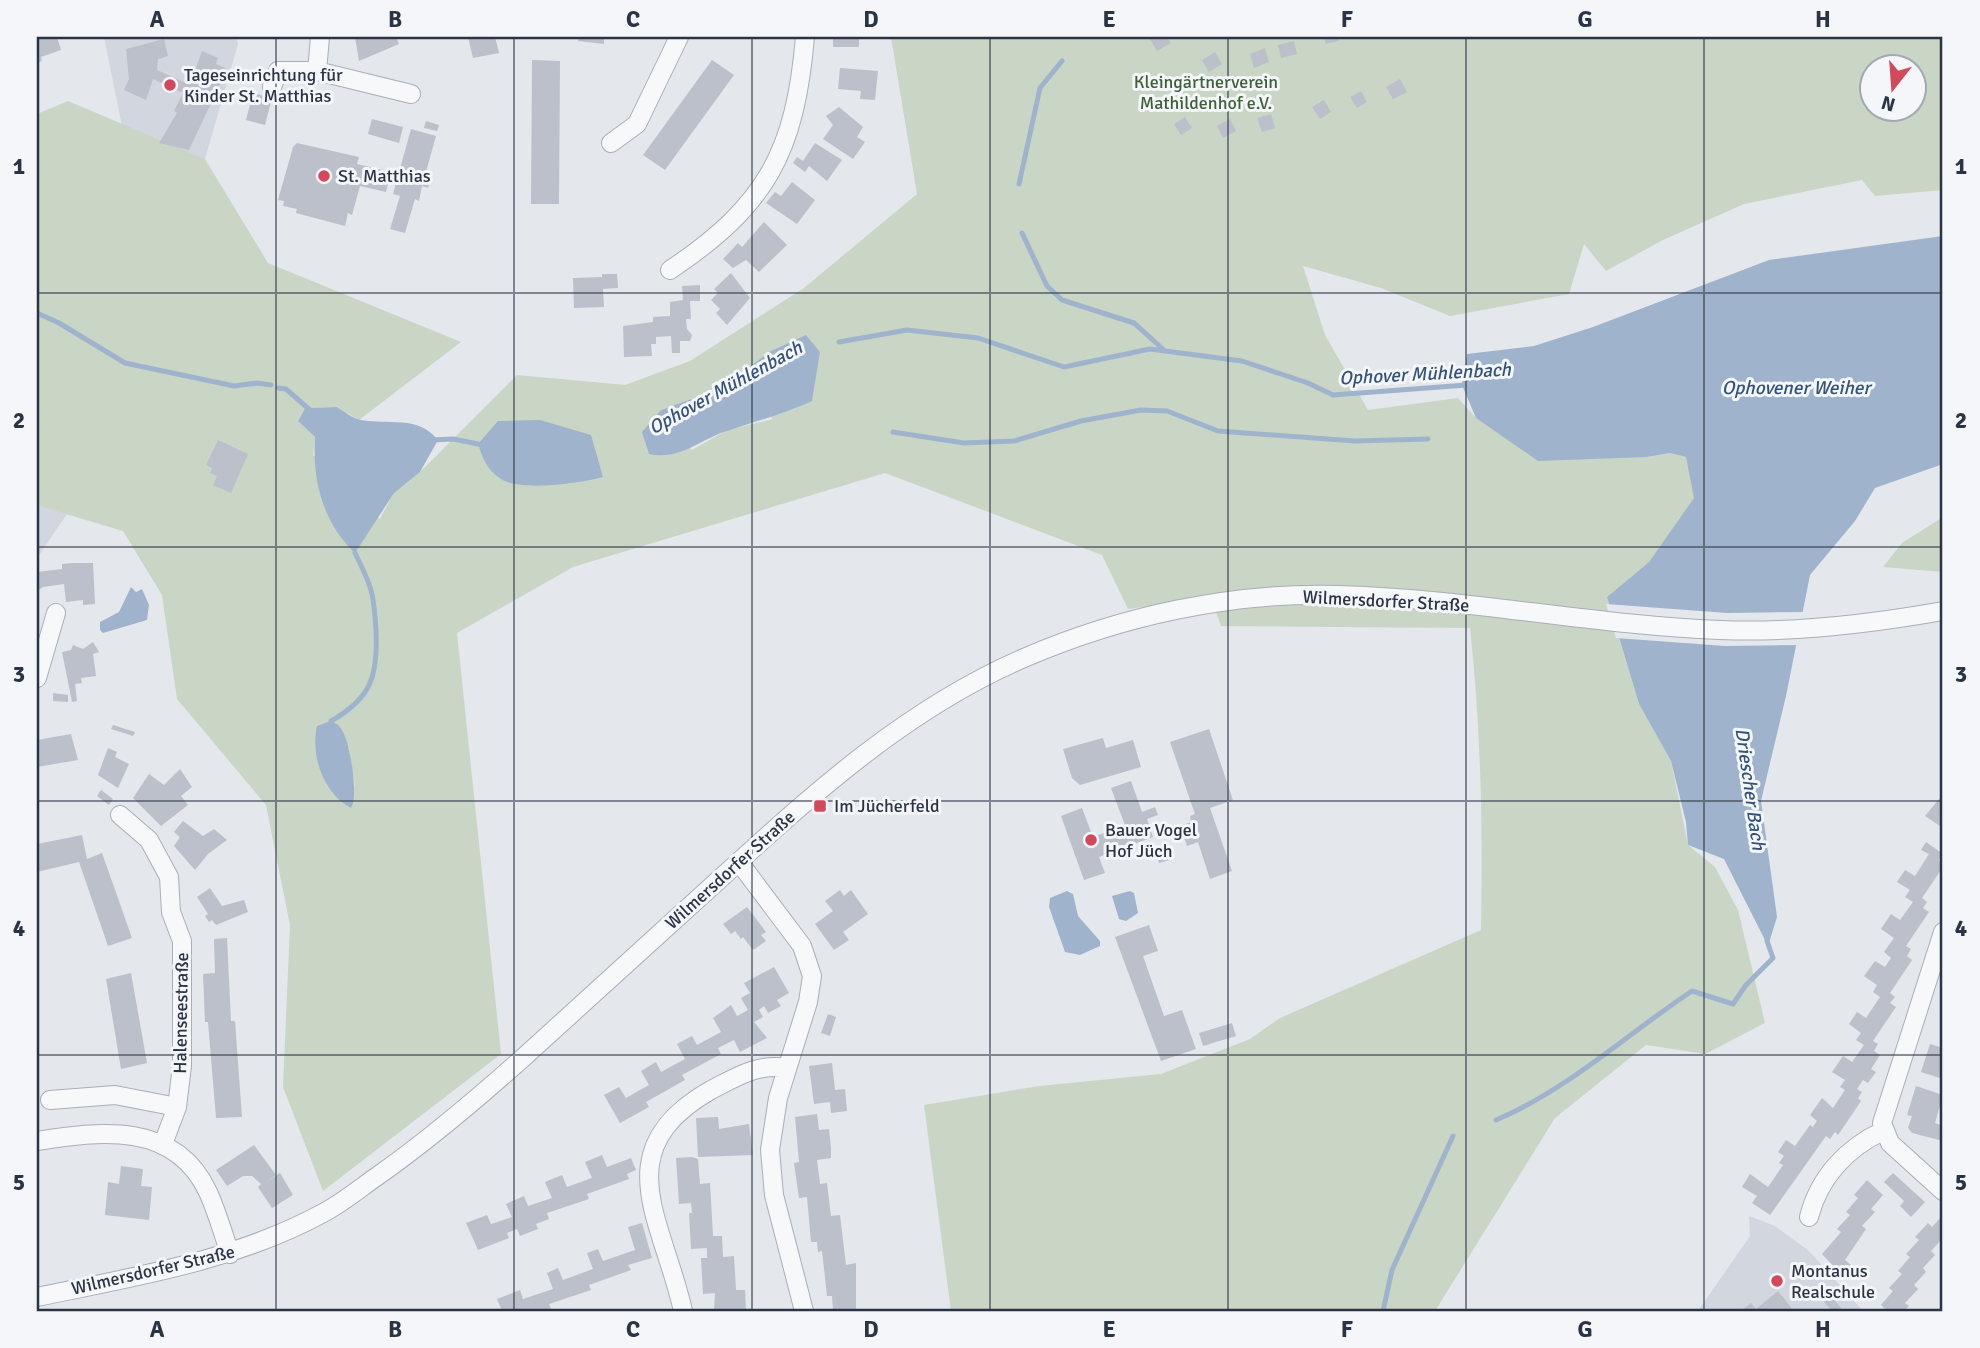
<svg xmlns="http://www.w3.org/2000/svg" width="1980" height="1348" font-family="Signika,sans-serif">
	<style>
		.built { fill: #d2d6de }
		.green { fill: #c9d6c5; fill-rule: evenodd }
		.water { fill: #9fb4cc }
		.pier { fill: #e4e7ec }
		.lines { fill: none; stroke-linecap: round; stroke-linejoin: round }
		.stream { stroke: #9fb4cc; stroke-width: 5 }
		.building { fill: #bbc0ca }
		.minor-casing { stroke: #a9aeb7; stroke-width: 20 }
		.minor { stroke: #f7f8fa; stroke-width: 18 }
		.grid { fill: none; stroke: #2b3445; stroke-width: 2; stroke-opacity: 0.55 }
		.poi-dot { fill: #d1495b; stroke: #f4f6f9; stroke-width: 2.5 }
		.labels { text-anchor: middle; stroke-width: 6; stroke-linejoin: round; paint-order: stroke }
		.poi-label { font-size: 18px; fill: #2b3445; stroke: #f4f6f9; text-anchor: start }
		.park-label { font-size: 18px; fill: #3f6138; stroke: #f4f6f9 }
		.street-label { font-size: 18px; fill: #2b3445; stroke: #f4f6f9 }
		.water-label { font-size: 19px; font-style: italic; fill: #34527a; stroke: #f4f6f9 }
		.neatline { fill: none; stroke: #2b3445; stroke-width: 2.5 }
		.grid-label { font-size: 23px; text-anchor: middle; font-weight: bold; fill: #2b3445 }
	</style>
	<rect width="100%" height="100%" fill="#e4e7ec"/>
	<!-- built -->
	<path class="built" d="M104 37H236L238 44 205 159 122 126Z
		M37 500 39 506 67 514 37 558Z
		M1749 1216 1775 1226 1809 1251 1863 1311H1698L1750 1236Z"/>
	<!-- green -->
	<path class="green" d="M891 37H1943V190L1875 196 1862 180 1744 204 1663 240 1606 271 1584 244 1569 294 1450 316 1381 288 1303 266 1325 335 1368 410 1458 398 1476 418 1616 457H1647L1670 453 1686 457 1695 498 1649 562 1607 597 1639 704 1671 761 1688 845 1715 867 1738 910 1765 1023 1705 1054 1646 1045 1555 1118 1435 1311H951L924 1105 1039 1086 1161 1074 1250 1039 1280 1018 1481 930C1483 829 1481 729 1470 628L1221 626 1211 598 1128 609 1102 555 885 473 573 567 457 633 501 1054 323 1191 283 1087 290 925 266 805 177 699 162 595 123 531 39 506 37 500V114L68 101 205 159 268 263 461 342 359 420 337 407 305 408 298 420 315 437 313 455 380 519 394 492 420 472 517 375 625 385 690 361 804 288 917 194ZM1871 66H1913V108H1871ZM724 387 773 419 727 430 692 450 661 410ZM598 464 603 476C568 486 538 484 503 481ZM315 746 349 748 355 787 323 776Z
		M1943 517V572L1883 567 1902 543Z"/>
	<!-- water -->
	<path class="water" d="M1943 236V464L1875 488 1855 521 1810 575 1786 696 1761 801 1777 917 1768 946 1724 859 1688 845 1686 822 1671 761 1639 704 1607 597 1649 562 1694 498 1686 457 1670 453 1647 457 1538 461 1476 418 1462 385 1467 354 1534 346 1593 327 1769 260Z
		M806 335 820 352 812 401C783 414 760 420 730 430 701 438 681 461 649 454L642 432 661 410 724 387 769 352Z
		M337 407C344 411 353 419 361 420 389 425 418 415 438 440L420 472 394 493 355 553C323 523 312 480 315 437L298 421 305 408Z
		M540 420 591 435 603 477C581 483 520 492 501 479 487 470 483 459 478 444L498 421Z
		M131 587 136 592 142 589 149 605 147 620 103 633 100 630V622L119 612Z
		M331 721C334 723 338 724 340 727 350 738 359 796 351 808 324 794 310 756 317 726Z
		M1067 891 1073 894 1078 916 1100 941V946L1080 955 1065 952 1049 907 1050 898Z
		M1130 891 1134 893 1138 913 1126 921 1119 919 1112 896Z"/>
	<!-- pier -->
	<path class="pier" d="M1606 604 1727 613 1806 612 1800 645 1725 646 1616 638Z"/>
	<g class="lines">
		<!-- stream -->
		<path class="stream" d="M1019 184 1040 88 1062 61
			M1022 233 1047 286 1062 300 1134 323 1164 350
			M37 313 59 323 125 363 234 386 257 383 271 385
			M839 342 907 330 978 338 1064 367 1150 349 1242 361 1308 383 1333 395 1467 385
			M278 388 286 389 311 411
			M893 432 964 443 1014 441 1081 421 1141 410 1167 411 1218 431 1355 441 1428 439
			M431 440 453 439 483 445
			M331 721C372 698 378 675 376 631 374 594 372 587 355 553
			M1496 1120C1569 1089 1627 1034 1692 991L1733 1004 1746 985 1773 958 1767 941
			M1383 1311 1392 1270 1453 1136"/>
	</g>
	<!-- building -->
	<path class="building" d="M37 37H57L61 50 41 57 42 61 37 63Z
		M355 37H396L399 44 359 61Z
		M468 37H495L499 53 473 58Z
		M579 37H604V44L578 41Z
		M833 37H859V47H833Z
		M1154 37H1167L1171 43 1157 51 1150 39Z
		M1324 37H1338L1339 41 1326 44Z
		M164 39 168 56 158 59 157 70 190 85 202 51 218 58 216 64 227 69 189 150 159 143 177 113 174 111 183 93 153 79 146 100 124 90 129 79 126 49Z
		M1294 41 1297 54 1281 58 1278 45Z
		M1265 48 1269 62 1254 68 1250 54Z
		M1215 52 1222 64 1209 72 1202 60Z
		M532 60 560 61 559 204H531Z
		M712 60 734 75 665 170 643 155Z
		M840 68 878 71 875 100 860 99 861 91 838 89Z
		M1400 79 1407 92 1393 99 1386 87Z
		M1361 91 1367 102 1357 108 1350 97Z
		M253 93 272 98 265 125 246 120Z
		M1324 100 1331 112 1320 119 1312 107Z
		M839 107 863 127 857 137 865 142 853 159 823 139 833 125 826 116Z
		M1271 114 1275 128 1262 132 1257 118Z
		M1185 117 1192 128 1181 135 1174 124Z
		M372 119 403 127 399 143 368 134Z
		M1230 119 1236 131 1223 138 1217 126Z
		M426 121 439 125 437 131 424 128Z
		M411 129 436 136 424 179 430 181 428 188 422 186 419 201 415 199 405 233 390 229 400 196 393 194Z
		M297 143 359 157 357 164 391 172 386 192 360 186 352 215 348 213 345 226 296 213 297 209 283 206 284 201 278 200 293 147Z
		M815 143 842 160 827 181 809 166 805 172 793 163 797 157 803 161Z
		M792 182 815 200 797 224 766 203 775 192 781 196Z
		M764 222 787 245 759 272 746 260 733 268 723 259 738 243 742 247Z
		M731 273 750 298 727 325 716 313 720 309 711 300 718 293 714 289Z
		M602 274H617L618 288 603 289 604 307 574 308 573 278 602 277Z
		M700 285V301H690L691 319H686L687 329 692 335 690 341H680V353H672L671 336 656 337V344H651L652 356 624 357 623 326 653 322V317L670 316V302L683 300 682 286Z
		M218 440 248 454 231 493 213 485 217 476 210 473 212 468 206 465Z
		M72 563H93L95 604 83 605V600L66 602 64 584 43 587 37 591V572L62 569V564Z
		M93 642 99 652 93 654 96 676 81 678 82 683 75 684 77 701 72 702 62 652 71 650 73 645 83 649Z
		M53 693 68 695V702L53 701Z
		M113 725 135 732 133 736 111 729Z
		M1209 729 1233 800 1210 808 1232 871 1210 879 1198 842 1187 846 1180 826 1191 822 1190 816 1195 814 1170 742Z
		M71 734 78 760 37 767V740Z
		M1103 738 1106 748 1133 740 1141 767 1080 785 1072 778 1063 749Z
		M108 748 117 752 115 757 129 764 118 788 98 775Z
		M180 769 192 787 181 796 188 805 161 826 133 798 149 774 164 785Z
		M1131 781 1142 812 1155 807 1158 815 1147 819 1153 837 1099 857 1105 873 1084 880 1061 816 1082 808 1093 837 1125 825 1111 788Z
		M101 790 113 799 109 805 97 796Z
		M1943 794V828L1925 816Z
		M183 821 203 836 214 829 227 840 208 854 195 870 174 846 180 837 174 832Z
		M82 835 87 859 102 853 132 938 108 946 79 862 37 872V844Z
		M1926 842 1943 854 1939 860 1943 867 1922 898 1927 902 1923 908 1929 912 1906 946 1911 949 1907 956 1912 960 1890 993 1895 997 1890 1003 1896 1007 1873 1041 1878 1044 1874 1051 1880 1055 1871 1069 1876 1072 1868 1083 1863 1080 1857 1089 1862 1092 1858 1098 1861 1101 1838 1135 1835 1132 1830 1139 1826 1136 1770 1215 1752 1203 1757 1196 1742 1187 1750 1174 1768 1187 1783 1165 1779 1163 1784 1156 1778 1152 1786 1140 1795 1146 1810 1125 1813 1127 1817 1121 1810 1115 1822 1098 1833 1108 1845 1090 1840 1087 1845 1080 1832 1072 1843 1056 1852 1062 1864 1045 1856 1040 1861 1033 1849 1024 1857 1012 1866 1018 1880 997 1873 992 1877 985 1864 976 1875 961 1885 967 1891 958 1884 952 1894 938 1881 929 1891 914 1900 920 1913 902 1905 897 1910 890 1897 882 1905 870 1915 876 1929 854 1921 850Z
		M1172 853 1173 859 1159 863 1157 857Z
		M210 888 222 906 244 900 248 912 216 925 212 920 209 922 205 916 208 914 197 897Z
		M840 890 844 896 851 890 868 914 843 932 849 940 834 950 815 924 833 911 825 901Z
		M747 907 766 932 761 935 766 941 753 950 743 937 741 939 735 931 731 934 723 924Z
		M1149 925 1158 951 1143 956 1164 1016 1182 1010 1196 1049 1161 1061 1115 937Z
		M227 938 231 1021H235L242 1117 216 1118 208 1022H205L203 974 215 973 214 939Z
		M774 967 789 993 777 1000 781 1006 768 1013 764 1006 759 1010 763 1017 754 1022 767 1038 740 1052 734 1040 718 1048 721 1054 682 1075 685 1080 646 1102 649 1107 620 1123 604 1095 619 1087 626 1098 649 1085 641 1071 656 1062 661 1072 685 1059 677 1044 692 1036 697 1045 721 1032 713 1018 731 1005 737 1016 748 1010 741 998 750 993 744 983Z
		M131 973 147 1063 121 1069 106 979Z
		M828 1014 836 1017 830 1036 821 1033Z
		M1232 1023 1236 1036 1203 1046 1199 1033Z
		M1930 1044 1943 1048V1079L1921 1072Z
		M832 1063 835 1090 845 1089 847 1111 831 1113 830 1102 814 1104 809 1066Z
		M1916 1086 1943 1095 1935 1123 1943 1126V1141L1912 1133 1908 1128 1912 1116 1907 1115Z
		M817 1114 819 1130 829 1129 831 1148V1158L817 1160 820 1184 827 1183 831 1216 840 1215 846 1265 856 1263V1311H833L832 1296H827L822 1251 818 1252 817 1242H811L807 1197 799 1198 794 1163 799 1162 795 1117Z
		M718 1117 719 1129 749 1124 753 1155 698 1157 696 1118Z
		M254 1145 276 1175 265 1183 280 1173 293 1195 272 1208 258 1187 261 1184 252 1176H243L227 1186 216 1170Z
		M602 1155 607 1167 631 1158 636 1170 627 1174 629 1179 587 1194 589 1199 547 1213 549 1219 536 1224 538 1229 520 1236 517 1229 507 1233 509 1238 478 1250 466 1223 487 1215 491 1224 512 1217 506 1204 524 1196 528 1206 552 1198 545 1182 562 1175 567 1187 592 1178 585 1162Z
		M692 1157 698 1159 700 1184 710 1183 713 1236H722L723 1257 734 1256 736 1290H745L746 1311H714L715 1293 703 1294 701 1258H707V1248L691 1249 689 1213H692L691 1203 679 1204 676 1158Z
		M121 1166 143 1169 141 1186 152 1187 149 1220 105 1215 108 1182 119 1184Z
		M1893 1173 1925 1202 1911 1217 1900 1206 1904 1201 1884 1182Z
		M1867 1180 1883 1195 1871 1209 1875 1212 1862 1226 1866 1229 1845 1260 1851 1265 1841 1274 1822 1254 1841 1232 1837 1229 1850 1215 1846 1212 1858 1198 1854 1195Z
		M1942 1216 1943 1238 1931 1251 1935 1255 1923 1268 1926 1272 1914 1285 1918 1289 1905 1303 1909 1306 1904 1311H1887L1881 1305 1893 1291 1889 1288 1902 1274 1898 1271 1910 1257 1906 1254 1919 1240 1915 1237 1928 1223 1932 1227Z
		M642 1223 652 1258 628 1265 631 1270 589 1285 591 1290 549 1304 551 1309 547 1311H502L497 1299 520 1290 523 1299 553 1289 547 1273 558 1268 563 1280 593 1269 587 1253 598 1249 603 1261 635 1250 628 1227Z
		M1778 1291 1794 1311H1741L1751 1303 1756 1309Z
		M1828 1292 1841 1308 1837 1311H1832L1824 1302 1828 1299 1824 1294Z"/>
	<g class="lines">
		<!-- minor casing -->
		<g class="minor-casing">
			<path id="minor" d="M320 37 317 71 411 94
				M272 87 278 71H317
				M611 143 637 124 679 37
				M670 270C767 205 795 152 805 37
				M37 678 56 613
				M120 815 149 840 169 877 171 912 182 941V1066L177 1107 163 1144
				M739 862 802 946 812 976 808 1002 778 1098 770 1150 774 1195 804 1311
				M1943 932 1882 1123 1890 1143 1943 1191
				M50 1100 115 1095 177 1107
				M37 1141C100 1131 175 1121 208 1192 217 1212 223 1233 230 1254
				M1809 1217C1819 1178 1846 1148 1883 1131
				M37 1297C133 1277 235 1261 323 1213 342 1203 359 1189 376 1177 429 1140 477 1099 525 1056 591 996 657 936 723 876 815 792 908 708 1024 658 1121 616 1231 592 1337 595 1465 598 1592 625 1720 630 1794 633 1870 624 1943 611
				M683 1311C663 1220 605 1150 711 1090 736 1077 758 1063 787 1068"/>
		</g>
		<!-- minor -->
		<use href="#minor" class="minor"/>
	</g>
	<!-- grid -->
	<path class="grid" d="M276 37V1311M514 37V1311M752 37V1311M990 37V1311M1228 37V1311M1466 37V1311M1704 37V1311M37 293H1943M37 547H1943M37 801H1943M37 1055H1943"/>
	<!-- markers -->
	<g class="poi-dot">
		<circle cx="170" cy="85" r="7"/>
		<circle cx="324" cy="176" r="7"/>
		<rect x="813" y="799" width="14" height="14" rx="3.5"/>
		<circle cx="1091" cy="840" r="7"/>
		<circle cx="1777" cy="1281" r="7"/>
	</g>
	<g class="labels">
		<!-- poi labels -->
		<g class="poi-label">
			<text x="184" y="81">Tageseinrichtung für<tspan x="184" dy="21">Kinder St. Matthias</tspan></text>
			<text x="338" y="182">St. Matthias</text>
			<text x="834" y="812">Im Jücherfeld</text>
			<text x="1105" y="836">Bauer Vogel<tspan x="1105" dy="21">Hof Jüch</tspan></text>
			<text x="1791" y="1277">Montanus<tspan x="1791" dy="21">Realschule</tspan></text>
		</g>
		<!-- park labels -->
		<g class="park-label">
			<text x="1206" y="88">Kleingärtnerverein<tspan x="1206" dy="21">Mathildenhof e.V.</tspan></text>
		</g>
		<!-- street labels -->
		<g class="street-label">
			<text transform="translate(1386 601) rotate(3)" y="6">Wilmersdorfer Straße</text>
			<text transform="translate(730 870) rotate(-42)" y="6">Wilmersdorfer Straße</text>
			<text transform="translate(181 1013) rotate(-89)" y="6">Halenseestraße</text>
			<text transform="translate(153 1270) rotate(-13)" y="6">Wilmersdorfer Straße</text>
		</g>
		<!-- water labels -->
		<g class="water-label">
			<text transform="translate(1425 373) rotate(-3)" y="7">Ophover Mühlenbach</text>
			<text transform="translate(725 387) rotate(-29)" y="7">Ophover Mühlenbach</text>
			<text x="1796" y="394">Ophovener Weiher</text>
			<text transform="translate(1751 789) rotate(82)" y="7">Driescher Bach</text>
		</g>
	</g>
	<!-- border -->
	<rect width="1980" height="1348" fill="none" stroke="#f4f6f9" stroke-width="77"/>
	<!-- north arrow -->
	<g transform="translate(1893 88) rotate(197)"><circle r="33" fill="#f4f6f9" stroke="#a4a8b1" stroke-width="2"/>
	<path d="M0-5L12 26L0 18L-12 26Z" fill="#d1495b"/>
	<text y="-10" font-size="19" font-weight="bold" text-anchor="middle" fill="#2b3445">N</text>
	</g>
	<rect x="38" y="38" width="1903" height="1272" class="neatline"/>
	<g class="grid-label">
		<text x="157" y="27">A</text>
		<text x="395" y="27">B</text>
		<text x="633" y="27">C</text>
		<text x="871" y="27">D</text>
		<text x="1109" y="27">E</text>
		<text x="1347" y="27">F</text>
		<text x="1585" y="27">G</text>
		<text x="1823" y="27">H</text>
		<text x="19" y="174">1</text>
		<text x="1961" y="174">1</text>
		<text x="19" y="428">2</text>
		<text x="1961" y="428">2</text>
		<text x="19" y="682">3</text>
		<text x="1961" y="682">3</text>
		<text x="19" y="936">4</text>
		<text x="1961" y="936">4</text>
		<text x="19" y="1190">5</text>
		<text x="1961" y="1190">5</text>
		<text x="157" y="1337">A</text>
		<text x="395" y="1337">B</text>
		<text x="633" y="1337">C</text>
		<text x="871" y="1337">D</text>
		<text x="1109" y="1337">E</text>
		<text x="1347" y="1337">F</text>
		<text x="1585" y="1337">G</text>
		<text x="1823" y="1337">H</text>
	</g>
</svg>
